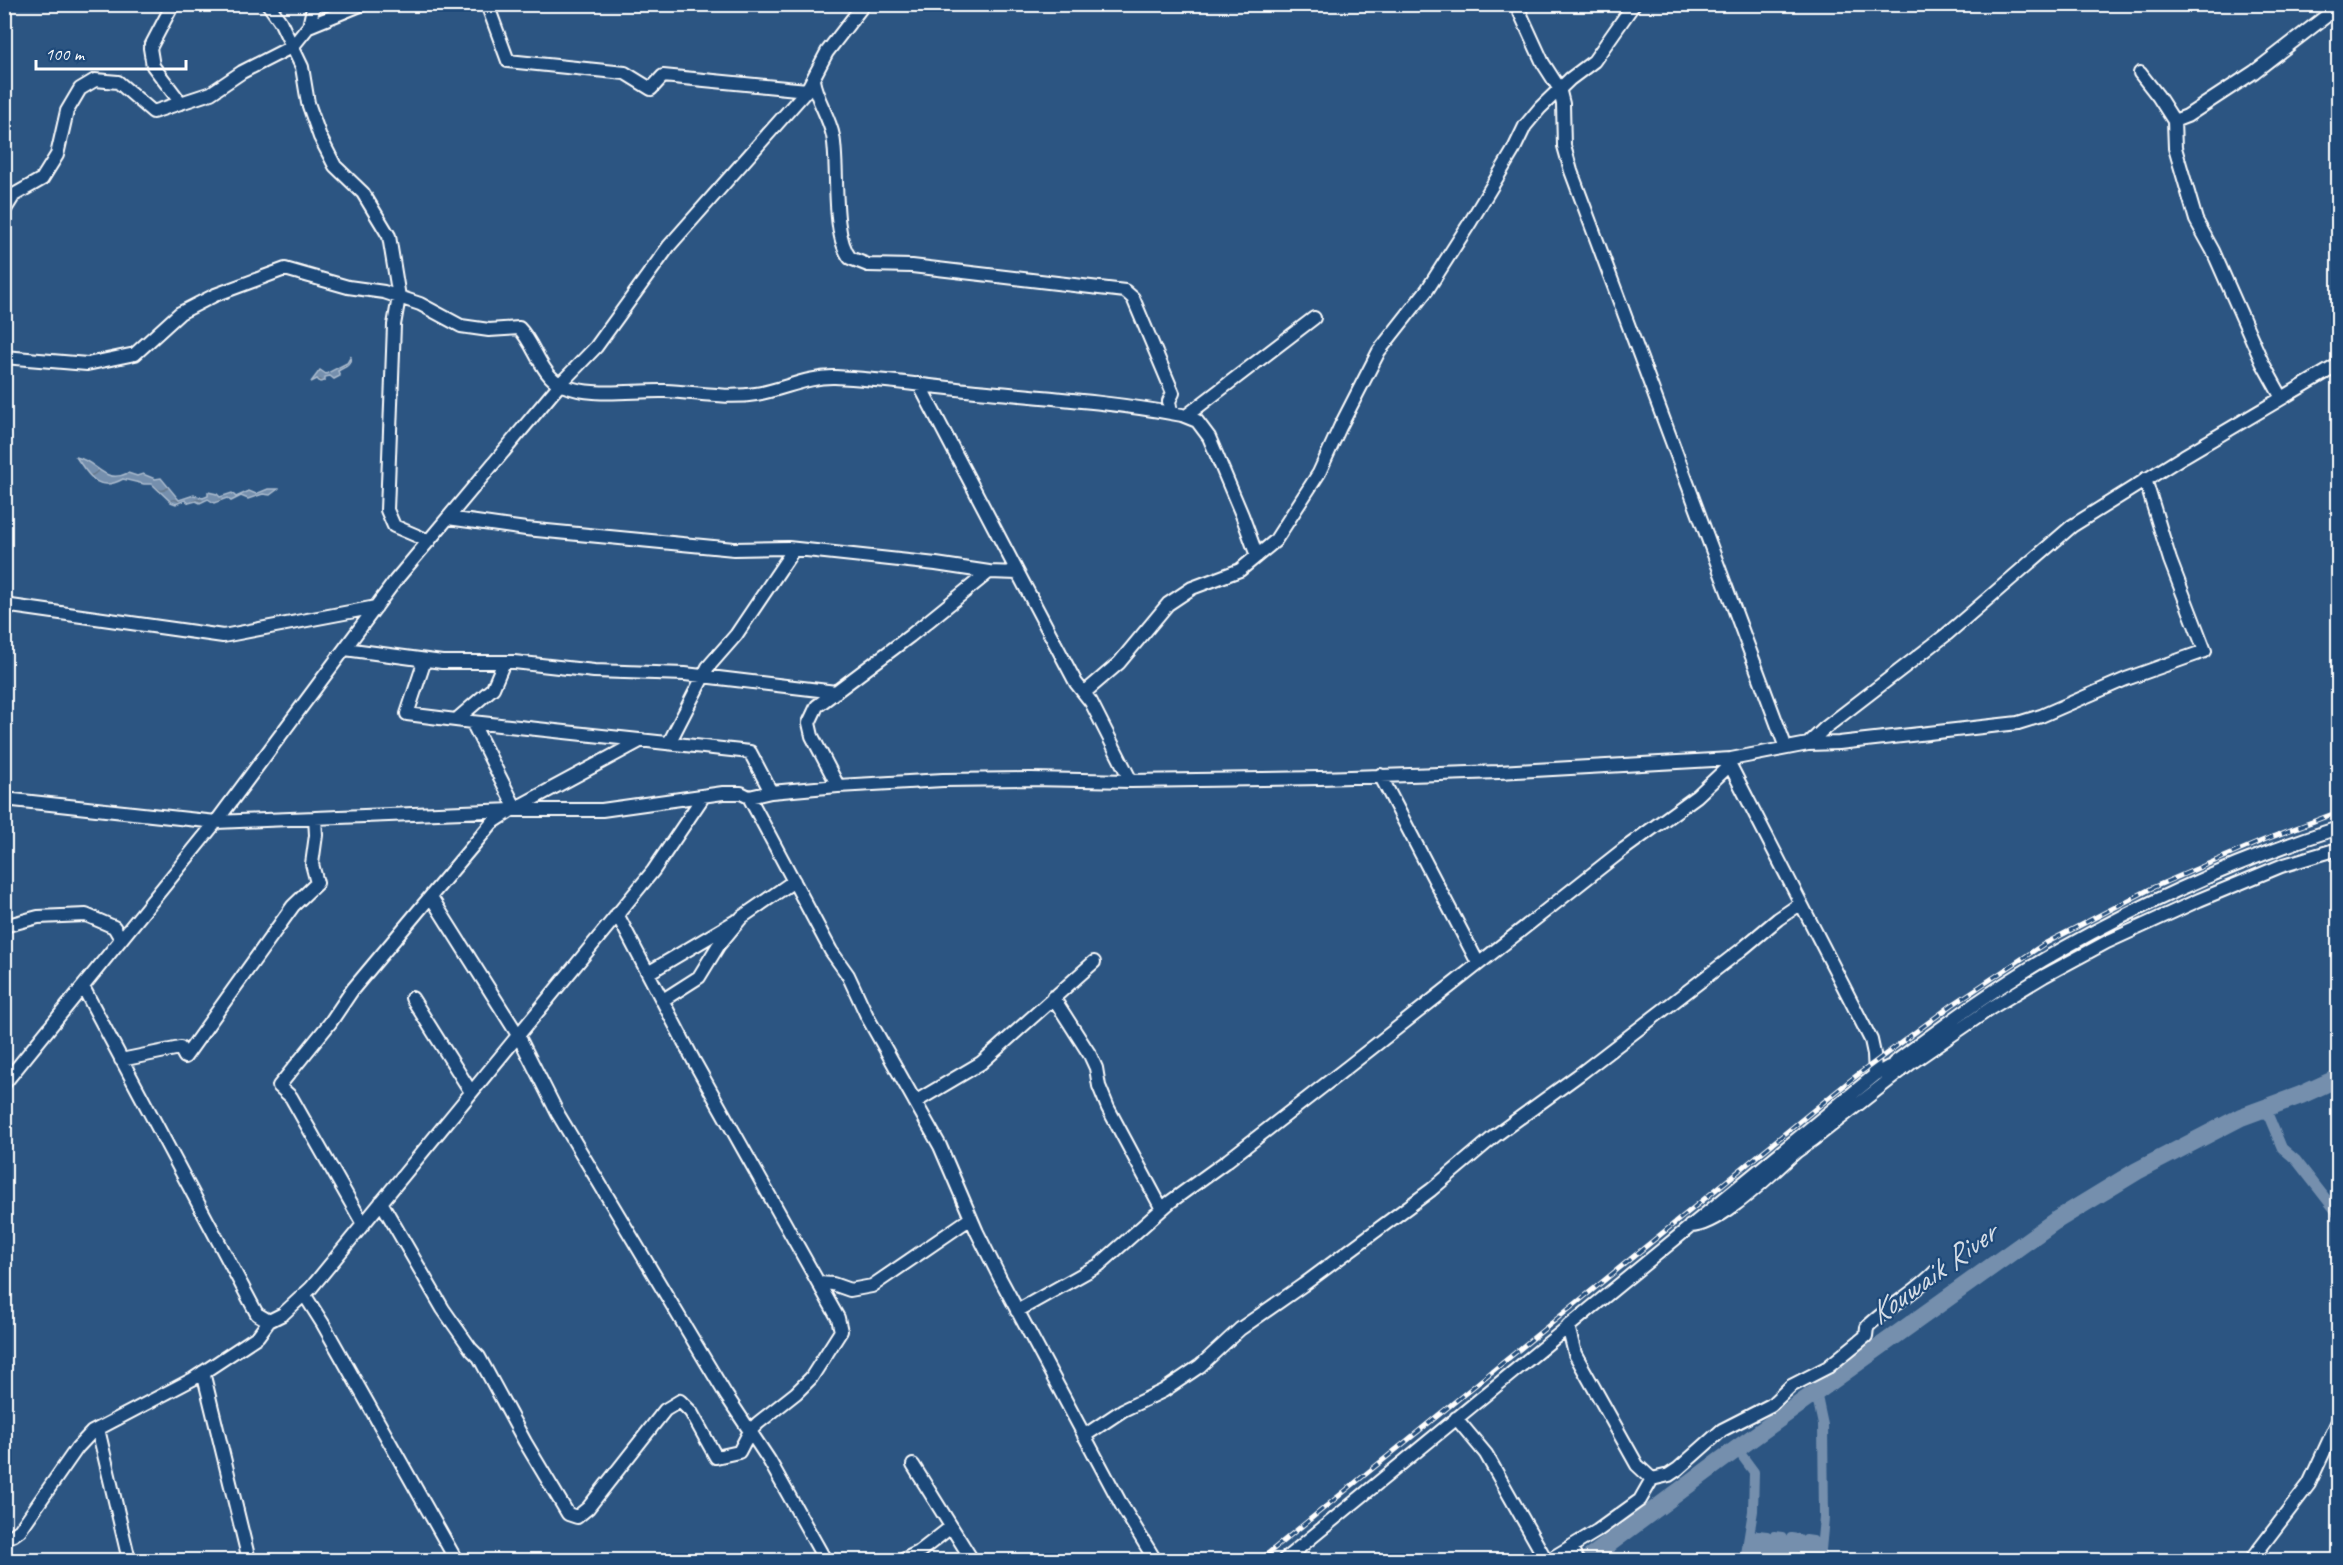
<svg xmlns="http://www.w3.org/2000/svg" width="2343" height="1565" font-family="Caveat,sans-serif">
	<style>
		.water { fill: url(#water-waves); stroke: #acbcce; stroke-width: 1.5 }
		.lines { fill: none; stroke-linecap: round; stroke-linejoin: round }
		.canal { stroke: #748fad; stroke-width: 10 }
		.river { stroke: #748fad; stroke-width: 18 }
		.street-casing { stroke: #fff; stroke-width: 16 }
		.street { stroke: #1f4a7a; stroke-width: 12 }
		.rail-casing { stroke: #fff; stroke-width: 5 }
		.rail { stroke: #1f4a7a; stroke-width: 3; stroke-dasharray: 9; stroke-linecap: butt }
		.labels { text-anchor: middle; stroke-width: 4.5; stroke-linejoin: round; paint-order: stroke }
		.water-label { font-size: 32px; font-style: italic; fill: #d5dde6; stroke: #1f4a7a }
	</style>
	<defs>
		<pattern id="water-waves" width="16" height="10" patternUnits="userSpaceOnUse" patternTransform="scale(1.5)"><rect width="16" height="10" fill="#748fad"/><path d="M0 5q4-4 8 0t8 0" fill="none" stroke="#66788b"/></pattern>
	</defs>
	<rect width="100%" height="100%" fill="#2c5582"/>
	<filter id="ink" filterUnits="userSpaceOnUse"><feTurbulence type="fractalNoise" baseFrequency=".0167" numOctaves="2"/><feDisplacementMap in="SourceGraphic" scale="12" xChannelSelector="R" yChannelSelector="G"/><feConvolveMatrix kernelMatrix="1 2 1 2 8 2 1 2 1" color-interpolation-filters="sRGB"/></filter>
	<g filter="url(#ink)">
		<!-- water -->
		<path class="water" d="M351 356C350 367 346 366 338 371L340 376 334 379 330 376 325 377V381L320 382 317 379 311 382 320 370 326 374 347 363Z
			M76 457C97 461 104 485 128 473L137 476 143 474 155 479 161 478 179 500 194 495 203 498 208 496V492L217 494 220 497 232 493 236 497 249 491 256 494 268 489H278L270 495 263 494 248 499 241 496 231 501 227 498 214 503 208 499 200 503 196 501 189 503 185 500 176 504 171 502 152 484H144L123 479C98 493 89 476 76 457Z"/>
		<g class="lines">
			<!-- canal -->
			<path class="canal" d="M2260 1108 2269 1117 2282 1148 2296 1160 2338 1214
				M1816 1392 1823 1425 1824 1518 1820 1560
				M1737 1449 1754 1472 1753 1511 1745 1560
				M1773 1550 1774 1536 1782 1537 1779 1560
				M1755 1560 1758 1535 1767 1536 1764 1560
				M1788 1560 1791 1538 1798 1539 1796 1560
				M1804 1560 1806 1540 1813 1541 1811 1560"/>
			<!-- river -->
			<path class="river" d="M1587 1560 1720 1461 2055 1221 2137 1171 2241 1117 2301 1095 2338 1078"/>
			<!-- street casing -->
			<g class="street-casing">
				<path id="street" d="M173 4 150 48 153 66 181 103
					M268 4 280 21 302 67 308 103 320 137 335 166 363 193 389 236 399 297 394 325 387 510 394 526 429 541
					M487 4 508 61 625 73 651 89 663 76 807 90
					M1516 4 1543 63 1559 88 1563 104 1564 146 1571 171 1786 748
					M309 26 314 4
					M2140 73 2158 96 2174 121 2175 148 2196 220 2213 251 2262 362 2282 398
					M813 80C816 99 829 116 833 136 839 166 831 234 850 258L868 265 912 266 1125 291 1133 298 1173 393 1169 401 1171 413
					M2174 121 2187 116 2254 72 2338 7
					M4 211 14 195 42 179 57 155 67 111 80 89 95 80 118 82 153 112 211 93 242 72 293 46 309 26 363 4
					M4 357 87 364 135 354 180 313 215 295 285 269 348 287 384 292 420 304 461 326 489 330 519 328C535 344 541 376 562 385 591 398 633 390 665 391 695 392 726 399 756 394 782 390 808 376 835 377 886 379 937 388 988 392 1053 398 1118 403 1182 415L1197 421 1209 437 1242 515 1257 556
					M919 384 1018 573
					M1186 416 1314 318
					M448 518 526 529 734 549 788 548 936 564 989 572
					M4 605 223 636 376 607
					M345 649 442 662H514L594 671 685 674 836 692
					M1084 693 1119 663 1168 604 1192 588 1240 570 1275 541 1319 473 1340 427 1379 351 1427 290 1471 221 1513 151 1525 126 1540 108 1570 79 1594 61 1634 4
					M456 720 493 688 504 662
					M472 722 750 752 771 792
					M669 743 708 667 736 635 794 549
					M1808 744 1825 728 1947 634 2072 526 2184 456 2338 365
					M1731 760 1730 765 1871 1040 1874 1054 1875 1075 1889 1067 1914 1061 1991 1008 2044 976 2107 942 2199 900 2281 866 2338 849
					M1380 775 1478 963
					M838 786 812 736 809 723 817 706 910 636 989 572 1018 573 1076 683 1091 702 1131 781
					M749 797 831 951 848 975 868 1018 940 1146 977 1232 1000 1278 1122 1506 1155 1560
					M4 799 216 822 512 810H602L723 793H741L749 797 771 792 838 786 943 780 1031 779 1131 781 1321 778 1499 772 1731 759 1808 744 1839 743 2018 723 2041 716 2126 679 2205 651 2170 560 2145 479
					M514 809 642 740
					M431 897 518 1035 558 1114 726 1395 769 1460 825 1560
					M4 926 38 917 86 915 114 927 121 939
					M648 973 736 921
					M83 987 257 1314 269 1321
					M1053 997 1090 1055 1096 1068 1099 1086 1108 1108 1162 1209
					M412 998 471 1092
					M663 1000 699 977 718 946 742 917 794 881
					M121 1060 180 1048 185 1057 293 906 317 883 312 864 316 835 315 818
					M1894 1063C1949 1022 2004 981 2064 948 2151 899 2244 858 2338 828
					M4 1084 216 822 395 581 560 384 596 347 669 246 807 90 827 52 864 4
					M915 1102 981 1063 1094 962
					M1781 1152 1797 1151 1814 1139 1911 1063
					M381 1202 443 1309 471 1349 479 1357 525 1442 568 1514 577 1517 588 1508 665 1410 680 1401 691 1412 716 1457 739 1452 750 1431 758 1423 796 1393 811 1378 841 1331 838 1318 695 1063 617 914
					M363 1224 291 1097 279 1086 330 1023 353 989 492 823 512 810 514 805 472 722 407 714 423 666 418 659
					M1690 1226C1719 1227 1774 1171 1797 1151
					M819 1283 833 1284 850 1290 872 1286 971 1218
					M304 1294 323 1324 456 1560
					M1017 1311 1099 1265 1170 1202 1228 1160 1349 1066 1624 849 1697 796 1730 765
					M1568 1326 1575 1354 1637 1465 1652 1479
					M203 1372 249 1560
					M1456 1418 1486 1454 1546 1560
					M98 1429 129 1560
					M1084 1436 1123 1410 1163 1391 1200 1366 1240 1329 1303 1285 1431 1190 1496 1135 1580 1074 1741 950 1778 919 1800 904
					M913 1465 972 1560
					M4 1538 13 1535 20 1530 77 1448 92 1432 193 1379 258 1336 269 1321 283 1314 311 1288 653 871 703 797
					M1571 1547 1577 1560
					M903 1560 919 1552 951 1527
					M1284 1560 1875 1075
					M1549 1560 1597 1531 1640 1500 1652 1479 1669 1475 1678 1469 1722 1430 1771 1405 1791 1386 1828 1367 1866 1336 1867 1327C1889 1306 1915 1293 1936 1271
					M2251 1560 2309 1484 2338 1421"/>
			</g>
			<!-- street -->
			<use href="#street" class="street"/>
			<!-- rail casing -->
			<g class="rail-casing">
				<path id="rail" d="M1260 1560 1852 1079 1952 1005 2044 944 2154 887 2264 840 2338 812"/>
			</g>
			<!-- rail -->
			<use href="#rail" class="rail"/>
		</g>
	</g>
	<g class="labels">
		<!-- water labels -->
		<g class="water-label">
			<text transform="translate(1932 1273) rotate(-36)" y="11">Kouwaik River</text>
		</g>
	</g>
	<!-- margin -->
	<rect width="2343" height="1565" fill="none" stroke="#1f4a7a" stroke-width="24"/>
	<rect x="12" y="12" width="2319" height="1541" fill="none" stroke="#fff" stroke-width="2" filter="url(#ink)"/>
	<!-- scale -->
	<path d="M36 60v9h150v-9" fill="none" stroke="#ffffff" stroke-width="3"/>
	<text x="45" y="60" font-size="18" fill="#ffffff" stroke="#1f4a7a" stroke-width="4.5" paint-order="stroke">100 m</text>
</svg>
